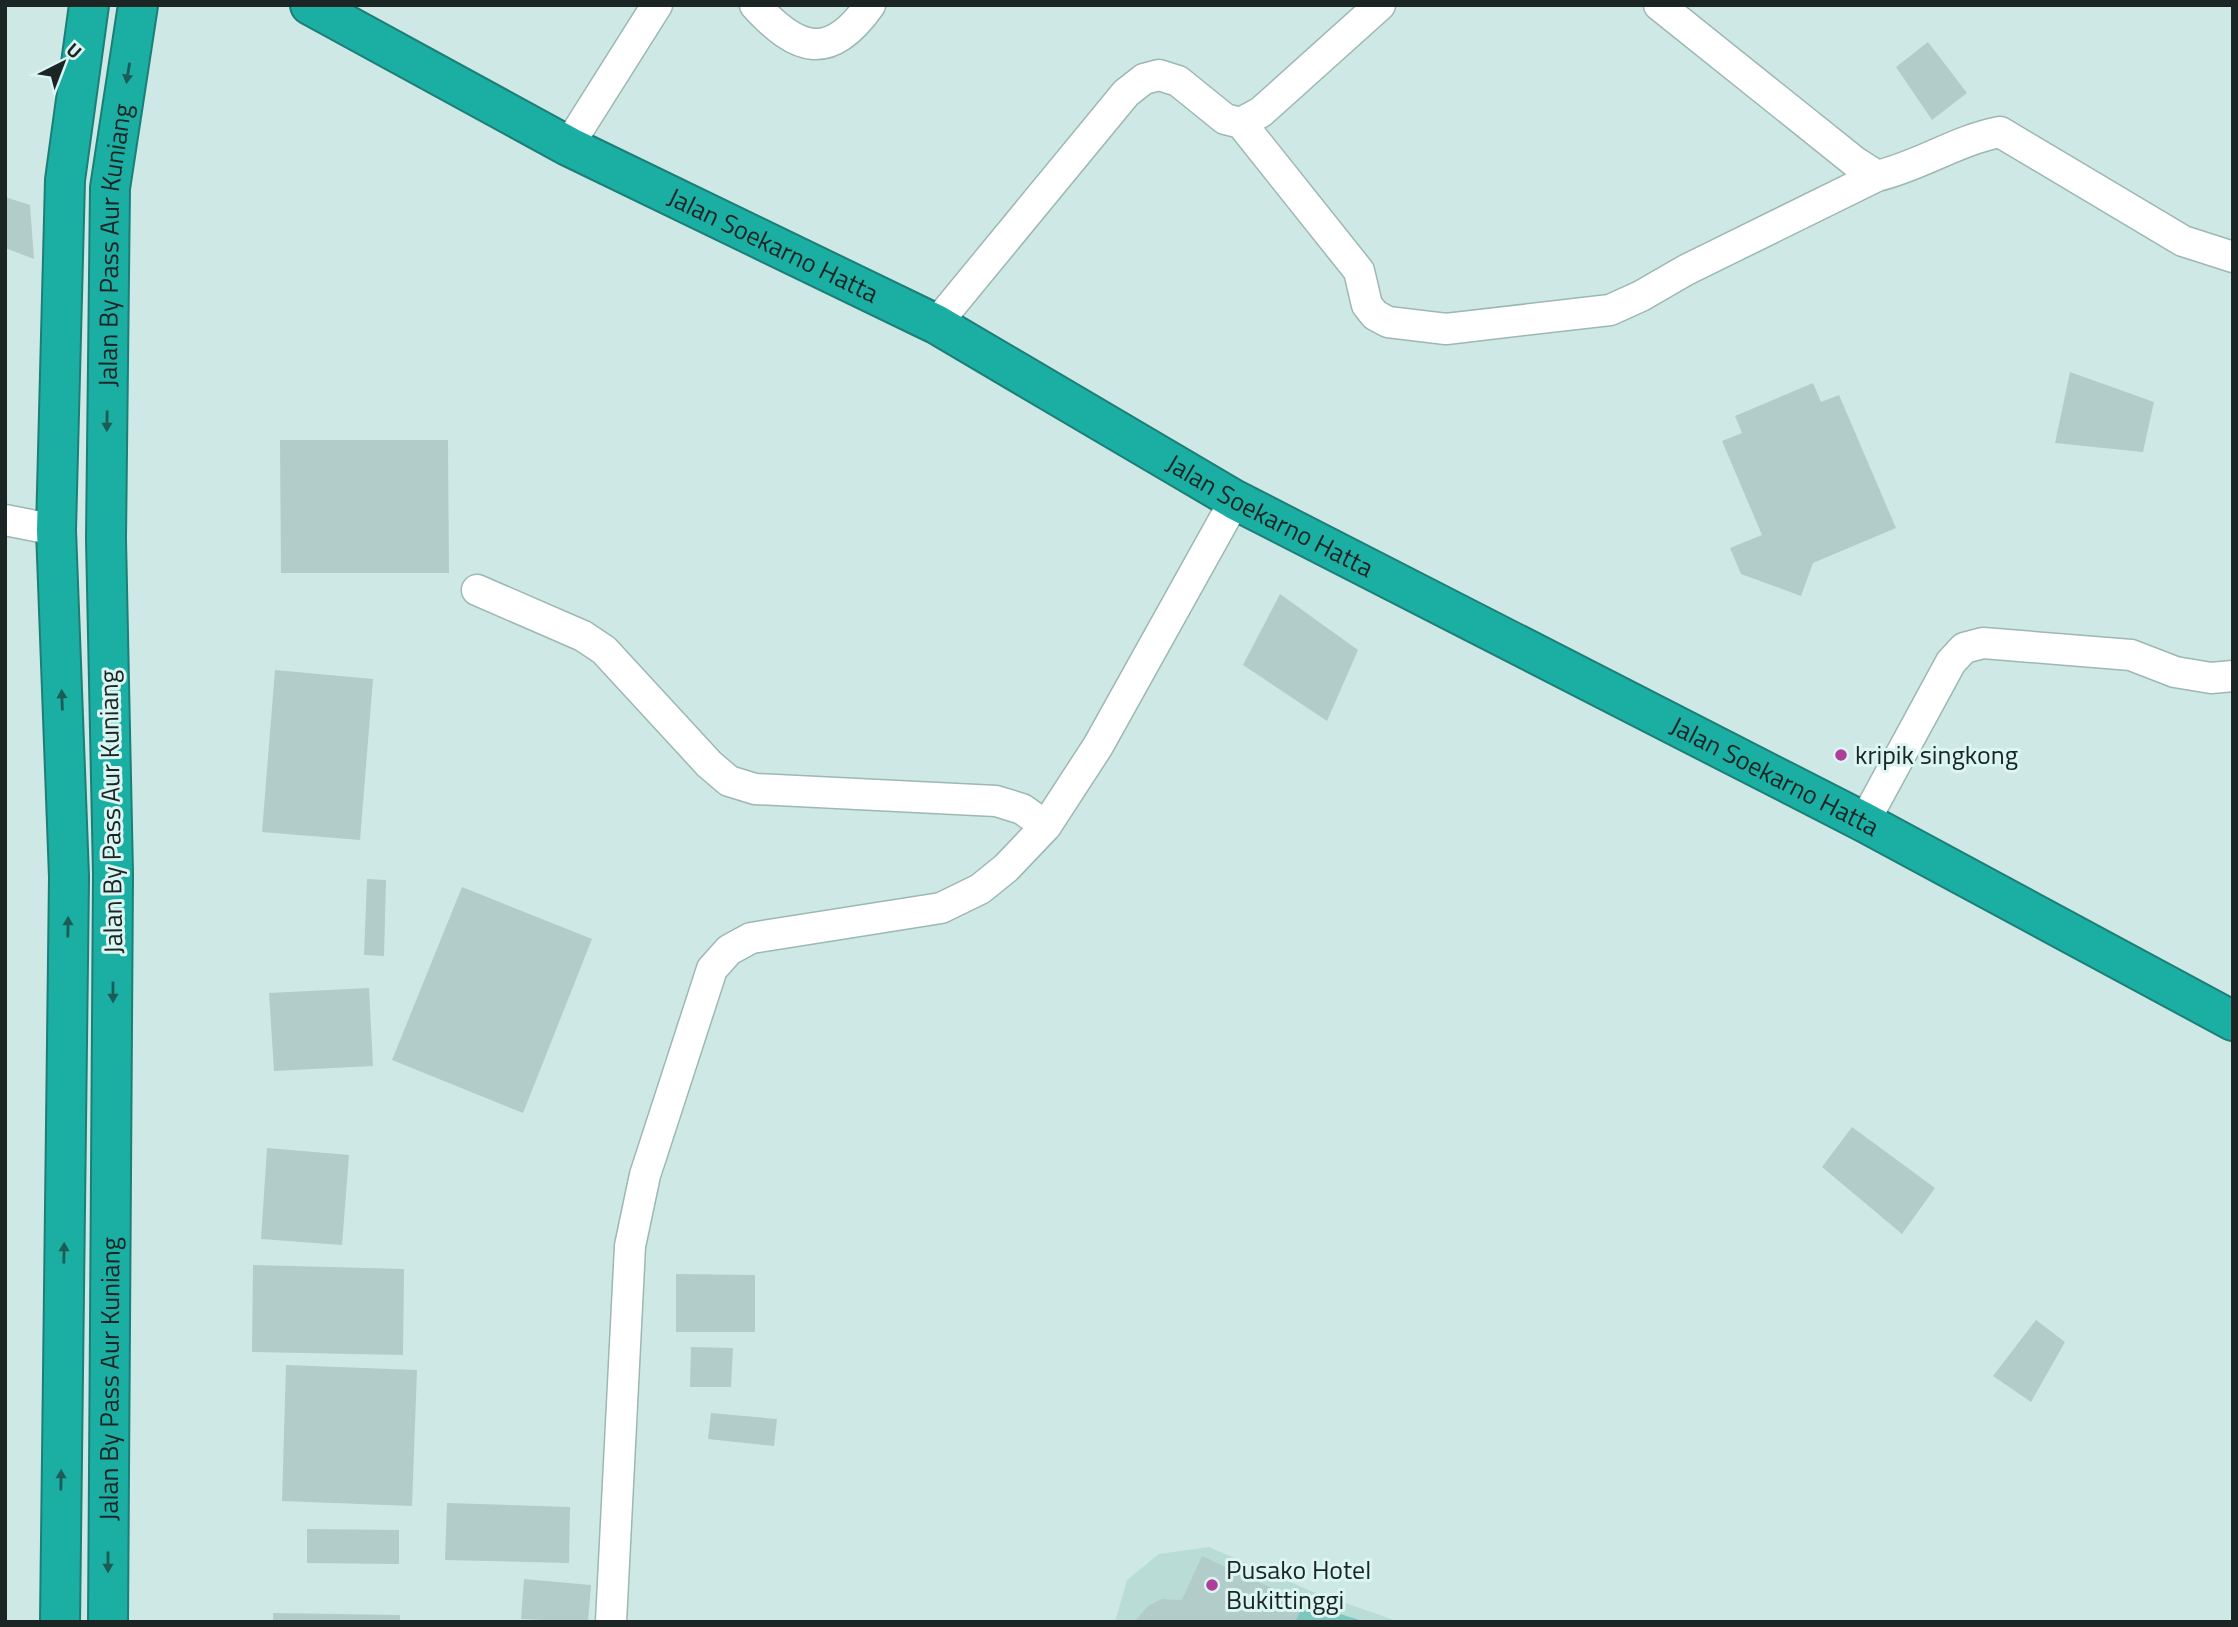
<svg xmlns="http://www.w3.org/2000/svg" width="2238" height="1627" font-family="'Titillium Web',sans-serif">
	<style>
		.built { fill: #b9dcd7 }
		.green { fill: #7ec7be }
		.building { fill: #b2ccc9 }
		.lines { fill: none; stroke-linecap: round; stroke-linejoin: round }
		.street-casing { stroke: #9db7b3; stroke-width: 33 }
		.highway-casing { stroke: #1b7f77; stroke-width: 42 }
		.street { stroke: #fff; stroke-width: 30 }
		.highway { stroke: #1bafa4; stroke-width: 38 }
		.oneway { fill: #1b5c57 }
		.poi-dot { fill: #af3e99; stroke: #dbf6f2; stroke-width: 2.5 }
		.labels { text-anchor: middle; stroke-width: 6; stroke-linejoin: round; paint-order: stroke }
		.street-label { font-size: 26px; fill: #1b2523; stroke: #dbf6f2 }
		.poi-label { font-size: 26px; fill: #1b2523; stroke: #dbf6f2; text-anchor: start }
	</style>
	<rect width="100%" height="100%" fill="#cee9e5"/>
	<!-- built -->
	<path class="built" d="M1209 1547 1311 1591 1400 1622H1115L1127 1580 1159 1554Z"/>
	<!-- green -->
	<path class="green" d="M1304 1603 1366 1622H1295Z"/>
	<!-- building -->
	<path class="building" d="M1928 42 1967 93 1932 120 1896 67Z
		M5 197 30 205 34 259 5 248Z
		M2070 372 2154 402 2143 452 2055 443Z
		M1813 383 1821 402 1839 395 1896 528 1813 563 1801 596 1741 574 1730 548 1762 535 1722 441 1742 433 1735 416Z
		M280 440H448L449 573H281Z
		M1280 594 1358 650 1327 721 1243 665Z
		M275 670 373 679 360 840 262 832Z
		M367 879 386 880 384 956 364 955Z
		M462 887 592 939 523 1113 392 1060Z
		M369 988 373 1066 274 1071 269 993Z
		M1852 1127 1935 1188 1902 1234 1822 1167Z
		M267 1148 349 1155 342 1245 261 1239Z
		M253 1265 404 1269 403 1355 252 1352Z
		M676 1274 755 1275V1332H676Z
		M2036 1320 2065 1342 2031 1402 1993 1376Z
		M691 1347 733 1348 731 1387H690Z
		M286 1365 417 1370 412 1506 282 1501Z
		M711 1413 777 1419 774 1446 708 1439Z
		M447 1503 570 1507 569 1563 445 1560Z
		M307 1529 399 1530V1564L307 1563Z
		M1202 1556 1304 1603 1295 1622H1134L1148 1606 1162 1599 1182 1600Z
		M524 1579 591 1585 588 1622 521 1619Z
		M273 1613 400 1615V1622H273Z"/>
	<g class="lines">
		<!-- street casing -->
		<g class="street-casing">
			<path id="street" d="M755 5C798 52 830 62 870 5
				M1659 5 1855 162 1877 176C1920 166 1957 140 2000 132L2183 241 2233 257
				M1241 123 1359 271 1367 305 1375 315 1388 322 1446 329 1610 310 1641 296 1686 270 1877 176
				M568 146 657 5
				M936 324 1126 93 1144 79 1159 75 1178 81 1225 119 1241 123 1261 112 1380 5
				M5 520 56 530
				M477 590 583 636 604 650 709 764 729 781 755 789 996 801 1022 809 1046 826
				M1864 822 1951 662 1964 648 1983 643 2131 655 2175 672 2211 678 2233 676
				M611 1622 630 1246 645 1175 712 969 729 950 751 938 941 908 980 889 1006 868 1046 826 1098 746 1235 500"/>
		</g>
		<!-- highway casing -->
		<g class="highway-casing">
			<g id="highway">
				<path id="s1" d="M310 5 568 146 936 324 1235 500 1864 822 2233 1021"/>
				<path d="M60 1622 69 877 56 530 65 180 89 5"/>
				<path id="s2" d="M108 1622 113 874 106 539 110 188 138 5"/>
			</g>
		</g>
		<!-- street -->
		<use href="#street" class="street"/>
		<!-- highway -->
		<use href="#highway" class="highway"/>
	</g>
	<!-- one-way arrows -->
	<defs><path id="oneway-solid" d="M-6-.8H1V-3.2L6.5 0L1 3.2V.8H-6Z" transform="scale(1.75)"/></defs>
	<g class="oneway">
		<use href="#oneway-solid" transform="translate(128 73) rotate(99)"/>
		<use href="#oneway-solid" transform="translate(107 421) rotate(91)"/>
		<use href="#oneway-solid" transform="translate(62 700) rotate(-92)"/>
		<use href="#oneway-solid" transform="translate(68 927) rotate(-89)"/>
		<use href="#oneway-solid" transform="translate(113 992) rotate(90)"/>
		<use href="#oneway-solid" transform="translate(64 1253) rotate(-89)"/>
		<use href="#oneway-solid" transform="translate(61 1480) rotate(-89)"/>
		<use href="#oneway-solid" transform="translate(108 1562) rotate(90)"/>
	</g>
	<!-- markers -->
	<g class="poi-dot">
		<circle cx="1841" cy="755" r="7"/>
		<circle cx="1212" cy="1585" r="7"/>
	</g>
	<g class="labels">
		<!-- street labels -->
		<g class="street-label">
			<text dy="9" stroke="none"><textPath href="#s1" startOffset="522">Jalan Soekarno Hatta</textPath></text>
			<text dy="9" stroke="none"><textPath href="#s2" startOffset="1377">Jalan By Pass Aur Kuniang</textPath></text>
			<text dy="9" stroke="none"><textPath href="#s1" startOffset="1088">Jalan Soekarno Hatta</textPath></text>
			<text dy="9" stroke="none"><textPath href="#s1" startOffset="1656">Jalan Soekarno Hatta</textPath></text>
			<text transform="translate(111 812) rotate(-91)" y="9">Jalan By Pass Aur Kuniang</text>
			<text dy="9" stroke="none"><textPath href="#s2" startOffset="243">Jalan By Pass Aur Kuniang</textPath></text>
		</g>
		<!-- poi labels -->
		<g class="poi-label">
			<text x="1855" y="764">kripik singkong</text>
			<text x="1226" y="1579">Pusako Hotel<tspan x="1226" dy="30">Bukittinggi</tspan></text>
		</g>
	</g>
	<!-- border -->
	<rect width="2238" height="1627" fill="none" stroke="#1b2523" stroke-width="14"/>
	<!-- north arrow -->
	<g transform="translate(63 63) rotate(42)" stroke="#dbf6f2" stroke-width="5" paint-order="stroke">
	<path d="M0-5L12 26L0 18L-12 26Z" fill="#1b2523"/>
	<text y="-10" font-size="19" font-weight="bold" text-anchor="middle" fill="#1b2523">U</text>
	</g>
</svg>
